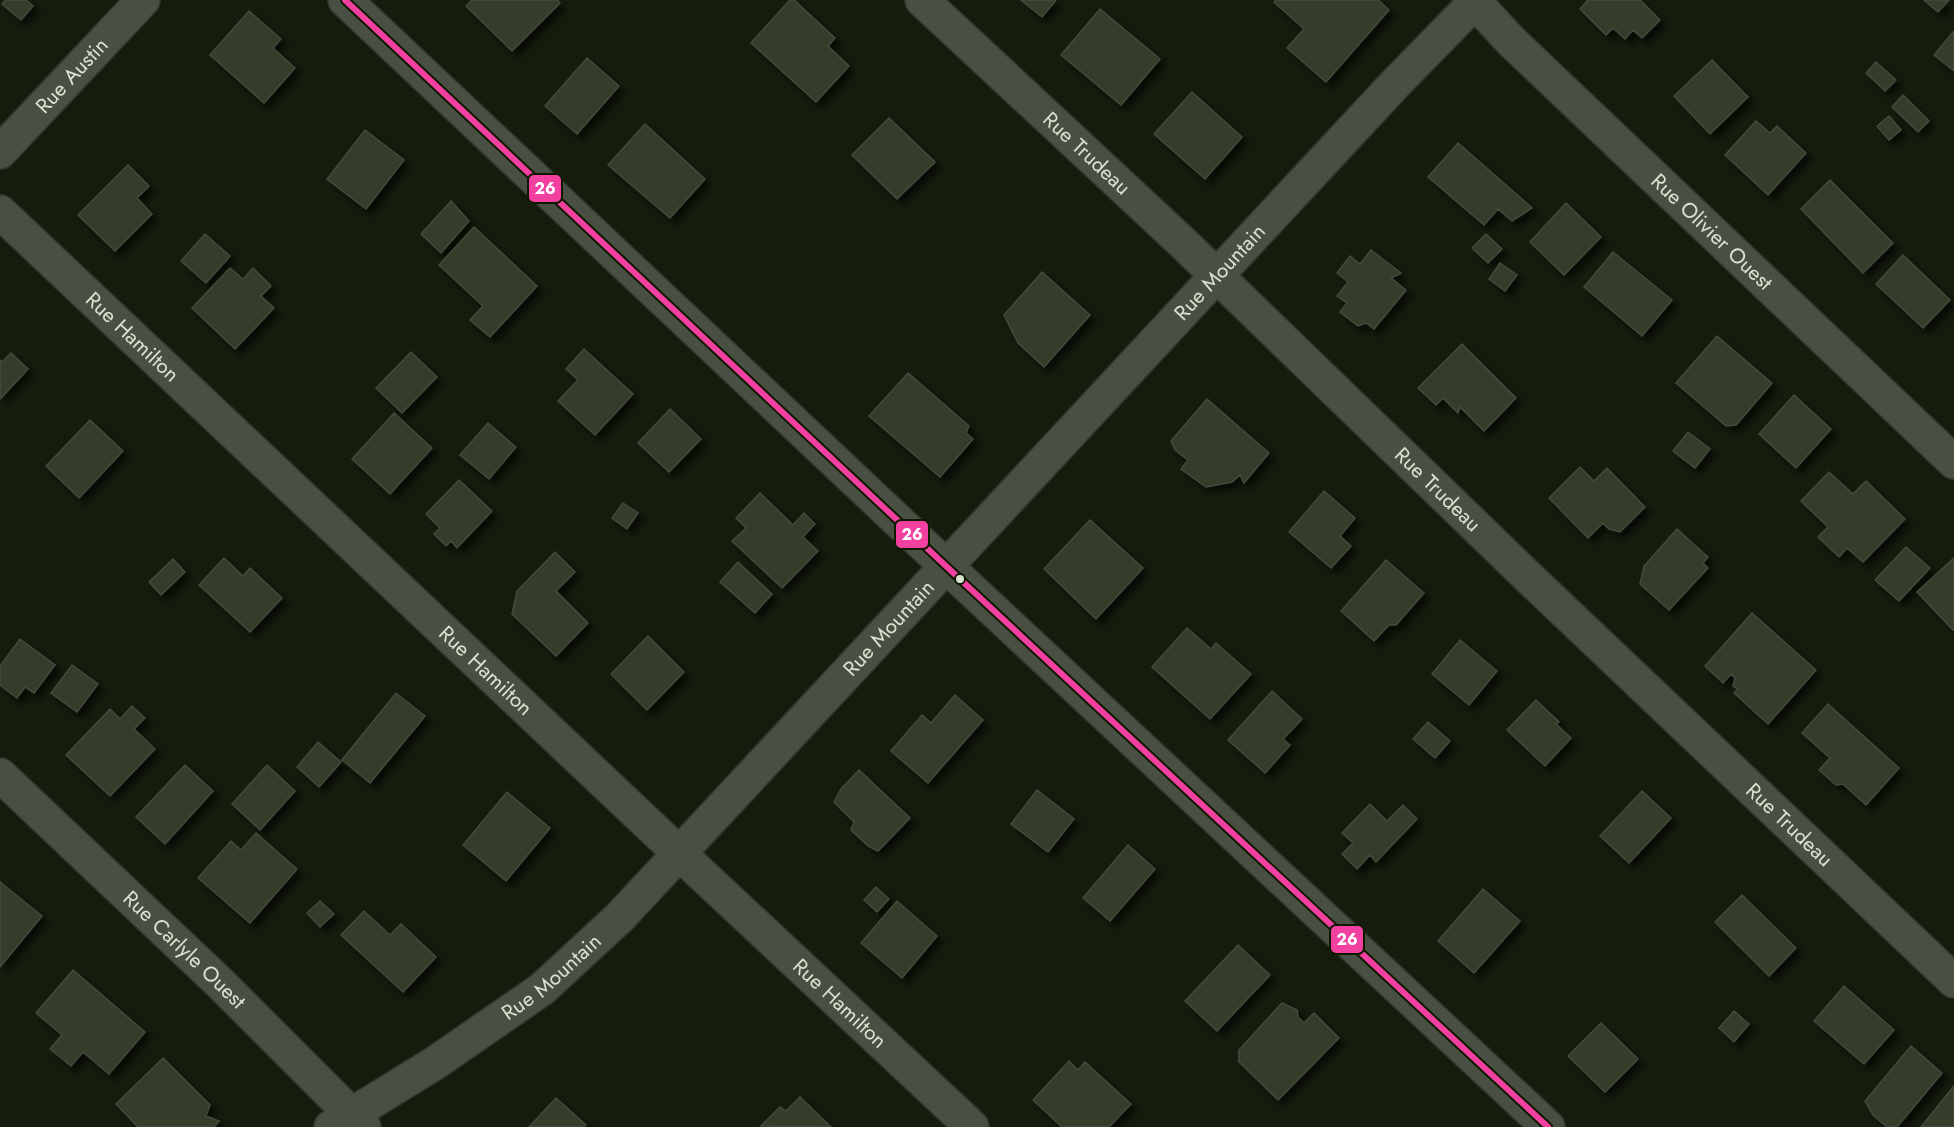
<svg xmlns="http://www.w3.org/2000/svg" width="1954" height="1127" font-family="Jost,sans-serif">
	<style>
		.building { fill: #353d29; stroke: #43493d; stroke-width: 1.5; filter: url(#shadow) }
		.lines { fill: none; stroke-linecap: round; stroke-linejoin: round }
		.street-casing { stroke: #31362a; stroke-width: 36 }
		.street { stroke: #494f42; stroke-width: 33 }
		.bus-1-casing { stroke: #0e1901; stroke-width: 10 }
		.bus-1 { stroke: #f240a1; stroke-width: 6 }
		.bus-dot { fill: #dae2d1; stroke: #0e1901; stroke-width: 2 }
		.labels { text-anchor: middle; stroke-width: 6; stroke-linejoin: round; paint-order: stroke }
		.street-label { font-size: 21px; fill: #dae2d1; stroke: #0e1901 }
		.line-badge { stroke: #0e1901; stroke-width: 2 }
		.badge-label { font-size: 16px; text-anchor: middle; font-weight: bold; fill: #fff }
	</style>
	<defs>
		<filter id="shadow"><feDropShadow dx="5.5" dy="5.5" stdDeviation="3" flood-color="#0009"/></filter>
	</defs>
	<rect width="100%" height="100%" fill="#151c0d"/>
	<!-- building -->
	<path class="building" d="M5 0H26L33 6 21 20 2 4Z
		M472 0H557L560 3 512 51 466 6Z
		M790 0H794L835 38 828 46 849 66 816 102 751 43Z
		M1021 0H1056L1042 17Z
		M1276 0H1378L1389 10 1326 82 1287 48 1304 29 1274 2Z
		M1588 0H1640L1660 20 1642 38 1633 30 1625 39 1613 28 1606 35 1580 9Z
		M1924 0H1949L1938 12Z
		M1100 9 1160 59 1121 105 1061 55Z
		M249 11 281 39 273 48 295 68 264 103 210 55Z
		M1954 31V71L1934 55Z
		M587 58 619 86 577 134 545 106Z
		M1712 60 1748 97 1710 134 1674 96Z
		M1876 62 1896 80 1885 91 1866 73Z
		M1192 92 1242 137 1205 179 1154 134Z
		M1903 95 1929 121 1918 132 1892 107Z
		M1889 116 1901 130 1889 140 1877 126Z
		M889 118 935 162 897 199 852 155Z
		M1756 121 1770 133 1777 126 1806 153 1768 195 1725 155Z
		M645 124 705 179 670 218 608 165Z
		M365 130 404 160 366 209 327 179Z
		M1458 143 1532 208 1512 221 1498 209 1484 225 1428 177Z
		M128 165 149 186 137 198 152 214 115 251 78 215Z
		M1830 180 1893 243 1863 273 1801 209Z
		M451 201 469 221 441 253 421 234Z
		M1566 203 1601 237 1564 275 1530 242Z
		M474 227 537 286 490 337 470 320 483 306 439 265Z
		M205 234 230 256 206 283 181 261Z
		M1486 234 1502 249 1488 263 1472 248Z
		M1371 250 1401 273 1391 278 1406 290 1374 329 1366 323 1358 326 1340 312 1347 303 1337 296 1348 282 1337 273 1350 256 1360 264Z
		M1613 252 1672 300 1642 336 1584 287Z
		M1903 255 1950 300 1923 328 1876 284Z
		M1500 263 1517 275 1505 291 1489 279Z
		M230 268 243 279 253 268 271 286 261 296 274 308 235 349 192 308Z
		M1042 272 1090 315 1044 367 1018 343 1004 315Z
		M1717 336 1772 383 1736 425 1726 426 1676 383Z
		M1462 344 1516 398 1484 431 1460 407 1458 413 1443 398 1436 405 1418 388Z
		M584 349 633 394 595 435 558 401 578 380 566 369Z
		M411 352 437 377 402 413 376 388Z
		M11 353 28 369 0 399V360L2 362Z
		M908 373 969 426 966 433 973 439 940 477 869 416Z
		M1794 395 1831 429 1796 468 1759 434Z
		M1207 399 1269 453 1244 483 1240 475 1232 482 1206 487 1181 469 1188 460 1175 450 1171 441Z
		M670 409 701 439 669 472 638 443Z
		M394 413 432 448 390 494 352 459Z
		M90 420 123 451 79 498 46 466Z
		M488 423 516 447 489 479 460 455Z
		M1688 432 1710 449 1695 468 1673 451Z
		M1580 467 1594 481 1607 468 1645 507 1620 532 1609 529 1603 523 1588 538 1549 498Z
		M1829 472 1853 494 1866 481 1905 519 1863 562 1847 548 1839 557 1818 537 1828 527 1801 501Z
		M459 480 492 511 457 548 451 541 446 546 434 534 440 528 426 514Z
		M1324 491 1355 518 1340 536 1351 546 1331 568 1289 532Z
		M760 493 793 525 804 513 815 524 803 537 818 551 782 588 732 541 746 528 736 518Z
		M623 503 638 513 627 529 612 518Z
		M1090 520 1143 568 1096 619 1044 569Z
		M1677 529 1708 557 1703 563 1708 568 1669 610 1640 584 1644 566Z
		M1906 547 1930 568 1899 601 1875 580Z
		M555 552 575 572 556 591 588 623 556 656 512 614 517 591Z
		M224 558 243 576 250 568 282 598 250 632 199 585Z
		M1954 558V630H1953L1917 592Z
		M173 559 185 572 161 595 149 582Z
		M1386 560 1424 593 1396 625H1389L1374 641 1341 611Z
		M738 562 772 594 755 613 720 582Z
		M1752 613 1816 670 1768 724 1734 693 1738 689 1733 686 1735 678 1731 674 1723 683 1705 666Z
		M1187 628 1211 649 1216 643 1251 674 1210 719 1152 667Z
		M648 636 684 672 647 710 611 674Z
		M20 639 55 665 34 693 25 687 17 698 0 685V666Z
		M1460 640 1497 671 1469 705 1432 674Z
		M72 665 98 684 77 712 51 693Z
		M1272 691 1302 719 1283 739 1290 745 1265 773 1228 740Z
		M396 693 425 716 370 783 342 760Z
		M955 695 983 720 928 783 891 751 922 715 931 723Z
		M1536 700 1559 722 1556 724 1571 738 1545 766 1507 730Z
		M1828 704 1899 768 1866 805 1843 784 1836 785 1819 770 1830 758 1802 733Z
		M132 706 145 718 134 729 155 749 110 796 66 755 110 709 120 719Z
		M1428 722 1450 741 1435 758 1413 739Z
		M318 742 341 762 319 787 297 767Z
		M185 765 213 791 165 844 136 817Z
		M267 765 295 791 260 830 232 804Z
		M859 770 910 818 878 851 868 846 851 830 854 822 834 802 841 789Z
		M1037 790 1074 819 1048 852 1011 824Z
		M1642 791 1671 818 1629 863 1600 836Z
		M507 792 550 828 506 881 463 845Z
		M1370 804 1387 821 1403 805 1417 819 1376 862 1370 855 1357 869 1342 854 1353 843 1342 833Z
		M256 833 297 869 250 923 198 878 231 841 241 850Z
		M1128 845 1155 869 1110 921 1083 898Z
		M0 882 42 916 0 967Z
		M876 887 889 899 877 912 864 900Z
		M1483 889 1520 921 1474 973 1438 941Z
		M1742 895 1796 948 1769 976 1715 922Z
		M320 901 334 914 320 927 307 913Z
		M897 901 937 936 902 978 861 943Z
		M364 911 390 935 401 924 436 957 403 992 341 935Z
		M1238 945 1270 975 1217 1031 1185 1001Z
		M73 970 145 1032 109 1074 83 1052 71 1066 50 1049 62 1035 36 1013Z
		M1844 986 1894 1030 1864 1064 1814 1021Z
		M1282 1003 1297 1010 1298 1017 1304 1023 1314 1013 1339 1038 1278 1100 1239 1062V1050Z
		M1734 1011 1749 1024 1734 1042 1719 1028Z
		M1601 1023 1638 1059 1605 1092 1568 1056Z
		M1911 1046 1942 1073 1897 1127H1887L1873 1115 1865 1101Z
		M163 1058 210 1105 206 1116 219 1121 214 1127H138L116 1104Z
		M1069 1061 1078 1070 1085 1062 1131 1104 1109 1127H1062L1033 1100Z
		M1954 1086V1127H1921Z
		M800 1097 831 1127 761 1126 780 1107 786 1111Z
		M556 1098 586 1125 585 1127H529Z"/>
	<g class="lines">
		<!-- street casing -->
		<g class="street-casing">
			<g id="street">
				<path d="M345 0 947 567 1548 1127"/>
				<path id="s1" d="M922 0 1183 243 1524 573 1954 981"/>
				<path id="s2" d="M1473 0 1511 41 1954 462"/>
				<path id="s3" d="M0 152 143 0"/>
				<path id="s4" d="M0 212 680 854 972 1127"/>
				<path id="s5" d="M0 775 221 984 364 1127"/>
				<path id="s6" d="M331 1127 435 1063 542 989 620 917 1394 85 1477 0"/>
			</g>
		</g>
		<!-- street -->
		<use href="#street" class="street"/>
		<!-- bus-1 casing -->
		<g class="bus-1-casing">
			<path id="bus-1" d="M345 0 947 567 1548 1127"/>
		</g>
		<!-- bus-1 -->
		<use href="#bus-1" class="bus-1"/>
	</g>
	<!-- markers -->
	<circle class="bus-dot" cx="960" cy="579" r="5"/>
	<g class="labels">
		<!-- street labels -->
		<g class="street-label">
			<text dy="7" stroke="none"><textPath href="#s3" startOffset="105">Rue Austin</textPath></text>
			<text dy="7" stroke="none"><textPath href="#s1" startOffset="225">Rue Trudeau</textPath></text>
			<text dy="7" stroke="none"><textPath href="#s2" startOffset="333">Rue Olivier Ouest</textPath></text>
			<text dy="7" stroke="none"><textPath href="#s6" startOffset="1239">Rue Mountain</textPath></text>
			<text dy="7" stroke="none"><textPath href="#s4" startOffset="182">Rue Hamilton</textPath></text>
			<text dy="7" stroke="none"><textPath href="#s1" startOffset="711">Rue Trudeau</textPath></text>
			<text dy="7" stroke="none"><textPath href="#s6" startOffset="753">Rue Mountain</textPath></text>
			<text dy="7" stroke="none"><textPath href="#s4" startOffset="668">Rue Hamilton</textPath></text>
			<text dy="7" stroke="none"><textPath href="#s1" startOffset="1197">Rue Trudeau</textPath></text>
			<text dy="7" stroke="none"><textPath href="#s5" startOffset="254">Rue Carlyle Ouest</textPath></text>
			<text dy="7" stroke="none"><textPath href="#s6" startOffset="267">Rue Mountain</textPath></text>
			<text dy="7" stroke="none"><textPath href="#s4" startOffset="1154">Rue Hamilton</textPath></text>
		</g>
	</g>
	<g class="line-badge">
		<rect x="528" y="174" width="34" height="29" rx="6" fill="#f240a1"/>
		<rect x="895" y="520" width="34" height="29" rx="6" fill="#f240a1"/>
		<rect x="1330" y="925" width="34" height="29" rx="6" fill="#f240a1"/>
	</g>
	<g class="badge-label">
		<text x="545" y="194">26</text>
		<text x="912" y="540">26</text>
		<text x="1347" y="945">26</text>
	</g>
</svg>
